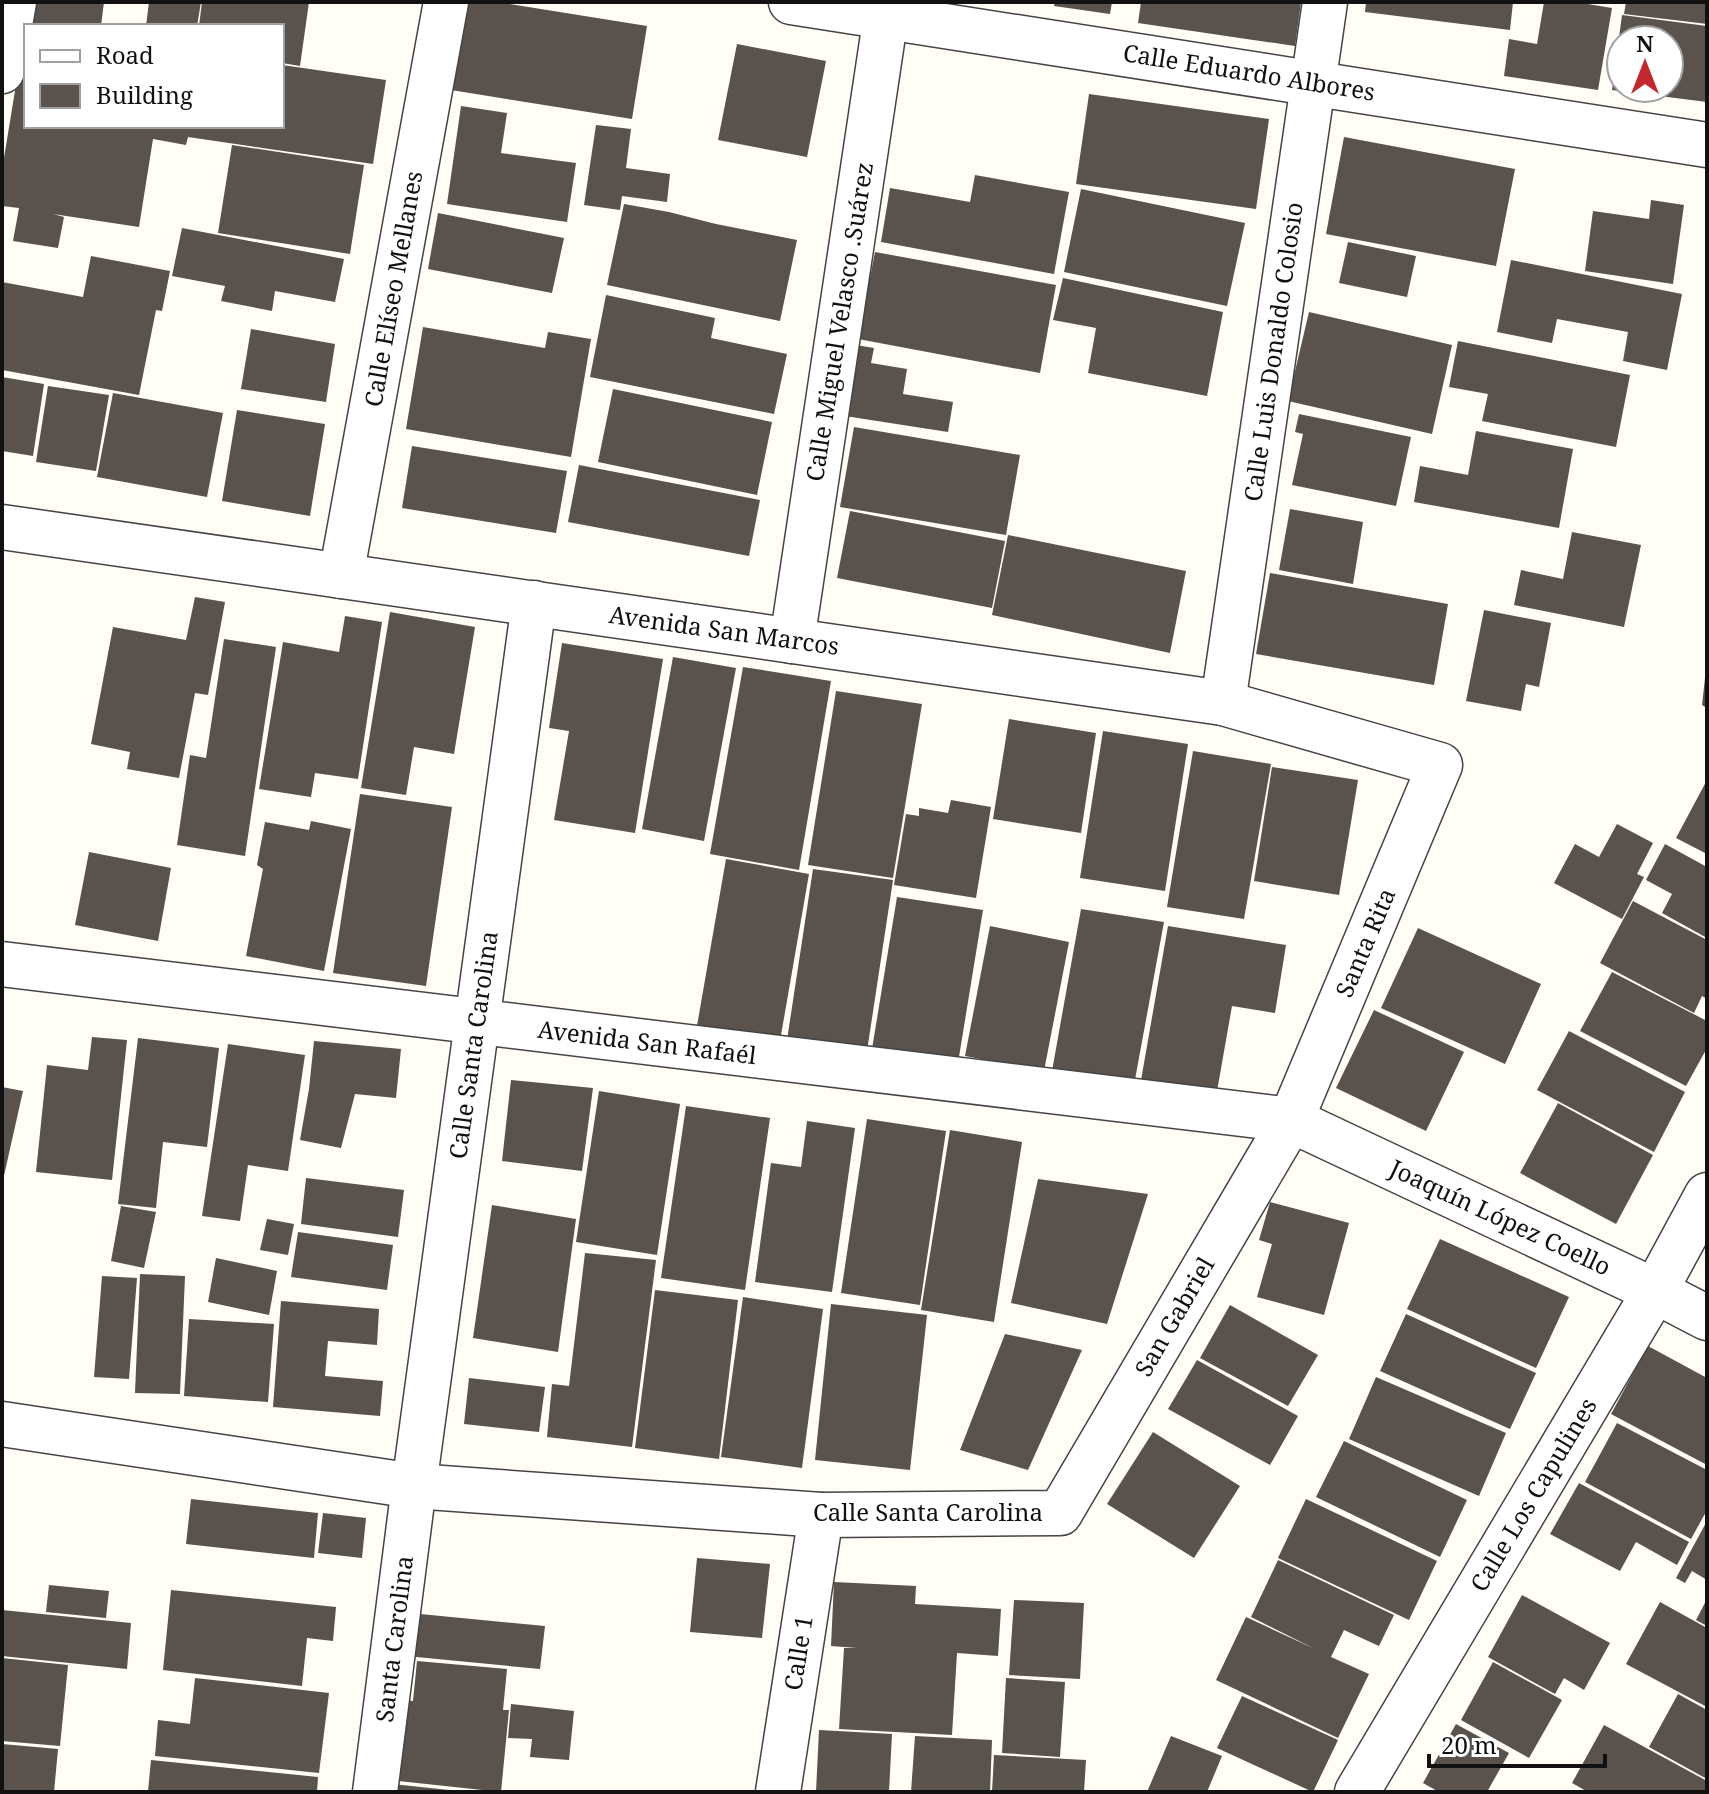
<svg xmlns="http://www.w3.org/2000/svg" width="1709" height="1794" viewBox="0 0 1709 1794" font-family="'Noto Serif',serif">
	<rect width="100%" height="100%" fill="#fffdf5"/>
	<g fill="#5a524d" fill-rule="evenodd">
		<polygon points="22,2 104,2 101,26 26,26"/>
		<polygon points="149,2 201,2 197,26 146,26"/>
		<polygon points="202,2 309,2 300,66 282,63 282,26 199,26"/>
		<polygon points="466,2 497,2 647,26 632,119 451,90"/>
		<polygon points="1055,2 1112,2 1110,14 1054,6"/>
		<polygon points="1141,2 1301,2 1295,46 1138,23"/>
		<polygon points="1366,2 1513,2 1510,30 1365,12"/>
		<polygon points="1544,2 1576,2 1612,8 1598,90 1504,76 1509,39 1537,44"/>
		<polygon points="1626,2 1707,2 1707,24 1624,14"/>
		<path d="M1622,15L1707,26V102L1612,90ZM1621,40H1669V88H1621Z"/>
		<polygon points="24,36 26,36 26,126 282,126 282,65 386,80 373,164 188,137 186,145 153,139 139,227 53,214 64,217 58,248 13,241 19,208 2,206 2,170"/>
		<polygon points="737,44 826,61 807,157 718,140"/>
		<polygon points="1089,94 1269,119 1256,209 1076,184"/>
		<polygon points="461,106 507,113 501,153 576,163 567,222 447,204"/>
		<polygon points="596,125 631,129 626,168 670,174 667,202 622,196 620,210 584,205"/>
		<polygon points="1344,137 1515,169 1496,266 1326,234"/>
		<polygon points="232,145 364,165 350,254 218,233"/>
		<polygon points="975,175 1069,192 1054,274 881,242 890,188 970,202"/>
		<polygon points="1081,189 1245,223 1227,306 1064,272"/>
		<polygon points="1651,200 1684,205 1673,284 1585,271 1593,211 1649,219"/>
		<polygon points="624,204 669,212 716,224 797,240 780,321 607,285"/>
		<polygon points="438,213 564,238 552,293 428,269"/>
		<polygon points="182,228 344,259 335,302 275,291 272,311 221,301 225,286 172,276"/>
		<polygon points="1348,242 1416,256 1407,297 1339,283"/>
		<polygon points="875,252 1056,285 1040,373 858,339"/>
		<polygon points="91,256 170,271 162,311 156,310 139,395 2,370 2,282 83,297"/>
		<polygon points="1511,260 1682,294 1667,370 1623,361 1628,332 1557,319 1552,343 1497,332"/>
		<polygon points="1063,278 1223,312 1207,396 1088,373 1096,328 1053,320"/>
		<polygon points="606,295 715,318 711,338 787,354 774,414 590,377"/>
		<polygon points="1309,312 1452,345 1432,434 1288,401"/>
		<polygon points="423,327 545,348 548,332 591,339 571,457 406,429"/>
		<polygon points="251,329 335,344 326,402 241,389"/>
		<polygon points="1458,341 1630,375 1616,447 1482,421 1488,394 1449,387"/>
		<polygon points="856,345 874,348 871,363 907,369 903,394 953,402 948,432 845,416"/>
		<polygon points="2,377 44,384 33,456 2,451"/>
		<polygon points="48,386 109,395 96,471 36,462"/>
		<polygon points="613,389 772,422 757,495 598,462"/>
		<polygon points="113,393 223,413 207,497 97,477"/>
		<polygon points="237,410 325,424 310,516 222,501"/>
		<polygon points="1299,414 1411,437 1396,506 1292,485 1303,434 1295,432"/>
		<polygon points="854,427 1020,455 1006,535 840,507"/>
		<polygon points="1476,431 1573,449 1559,528 1414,502 1420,466 1468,475"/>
		<polygon points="412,446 567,471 556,533 402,508"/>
		<polygon points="579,465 760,500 749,556 568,522"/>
		<polygon points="1290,509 1363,522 1353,584 1279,570"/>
		<polygon points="850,511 1005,541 992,608 837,578"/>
		<polygon points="1572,532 1641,545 1624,627 1514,605 1521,570 1563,579"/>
		<polygon points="1008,535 1186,571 1170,653 992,615"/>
		<polygon points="1270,573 1448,604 1434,685 1256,654"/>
		<polygon points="195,597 225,602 208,695 195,693 179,778 127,769 130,752 91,744 113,627 186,640"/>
		<polygon points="1484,610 1551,623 1539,687 1526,684 1521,711 1466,701"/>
		<polygon points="390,612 475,627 454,754 414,747 406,795 361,788"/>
		<polygon points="345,616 382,622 358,779 315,773 311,797 259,789 283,642 339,652"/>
		<polygon points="224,639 276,647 245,856 177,845 190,755 206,758"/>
		<polygon points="562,643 663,659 635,833 554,820 569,731 549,728"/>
		<polygon points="673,657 736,668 704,841 642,829"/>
		<polygon points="743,667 831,681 799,870 710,854"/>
		<polygon points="1705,678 1707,678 1707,708 1702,705"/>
		<polygon points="836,691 922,704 893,878 808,865"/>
		<polygon points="1009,719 1096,733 1081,833 993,819"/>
		<polygon points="1103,731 1188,744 1165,891 1080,878"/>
		<polygon points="1193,751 1271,764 1244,919 1167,907"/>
		<polygon points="1272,767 1358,780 1339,895 1254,881"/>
		<polygon points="1707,780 1707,854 1676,838"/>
		<polygon points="360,794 452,807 426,986 333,973"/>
		<polygon points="951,800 991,807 976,898 894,885 906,814 919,816 919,808 948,813"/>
		<polygon points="311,821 351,829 324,971 246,956 263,869 257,865 265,822 309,830"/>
		<polygon points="1617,824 1653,843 1637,874 1644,877 1622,919 1554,883 1575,844 1599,857"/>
		<polygon points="1665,844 1707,867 1707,938 1662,913 1672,894 1646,880"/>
		<polygon points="89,852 171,868 158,941 75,925"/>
		<polygon points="726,859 809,874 780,1041 697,1026"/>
		<polygon points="813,869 893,880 867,1051 787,1040"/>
		<polygon points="897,897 983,910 958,1063 872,1049"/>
		<polygon points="1633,901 1707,940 1707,999 1702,996 1694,1013 1600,963"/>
		<polygon points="1081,909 1164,922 1134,1085 1052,1071"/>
		<polygon points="990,926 1069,942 1044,1071 965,1056"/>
		<polygon points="1168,926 1286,945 1275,1013 1232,1006 1216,1097 1140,1086"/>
		<polygon points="1418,928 1541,984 1505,1064 1381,1008"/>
		<polygon points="1612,972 1707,1021 1707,1048 1686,1086 1580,1031"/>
		<polygon points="1374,1010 1464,1052 1426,1131 1336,1088"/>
		<polygon points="1569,1031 1685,1092 1654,1152 1537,1090"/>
		<polygon points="92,1037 127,1040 112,1180 36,1172 47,1065 88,1070"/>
		<polygon points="138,1038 219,1048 207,1147 163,1142 156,1208 118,1204"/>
		<polygon points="314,1041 401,1049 396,1098 355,1094 341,1148 300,1140 309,1089"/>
		<polygon points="228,1044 305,1055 288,1171 248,1165 240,1221 202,1216"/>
		<polygon points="511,1080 593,1088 582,1171 502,1161"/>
		<polygon points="2,1087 23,1091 3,1180 2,1180"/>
		<polygon points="599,1091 680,1104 657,1255 576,1242"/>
		<polygon points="1558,1103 1653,1155 1616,1224 1520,1173"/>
		<polygon points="686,1106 770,1118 745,1290 661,1278"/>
		<polygon points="867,1119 946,1131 920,1305 841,1293"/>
		<polygon points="807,1121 855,1128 832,1292 755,1282 771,1163 801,1167"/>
		<polygon points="950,1130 1022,1142 994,1322 921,1310"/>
		<polygon points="306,1178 404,1190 398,1237 301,1224"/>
		<polygon points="1038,1179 1148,1194 1107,1324 1011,1303"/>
		<polygon points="1270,1202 1349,1223 1324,1315 1257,1297 1272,1244 1259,1240"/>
		<polygon points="492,1205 576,1219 558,1352 473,1338"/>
		<polygon points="121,1206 156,1212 144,1268 111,1261"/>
		<polygon points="267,1219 294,1224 288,1255 260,1250"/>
		<polygon points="298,1232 393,1245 387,1290 291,1277"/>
		<polygon points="1440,1239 1569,1297 1536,1368 1407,1309"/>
		<polygon points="585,1253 656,1260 632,1447 547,1437 552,1384 569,1386"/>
		<polygon points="216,1258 277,1271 269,1315 208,1302"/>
		<polygon points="140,1274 185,1276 180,1394 135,1393"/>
		<polygon points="102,1276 137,1278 129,1379 94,1377"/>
		<polygon points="655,1290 738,1300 719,1459 635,1448"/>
		<polygon points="743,1297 823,1309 802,1468 721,1457"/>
		<polygon points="281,1301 379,1309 377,1345 328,1341 325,1376 383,1381 380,1416 273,1407"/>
		<polygon points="831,1304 927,1315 910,1470 815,1460"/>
		<polygon points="1230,1305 1318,1355 1288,1406 1200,1358"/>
		<polygon points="1406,1314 1536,1373 1510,1429 1380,1371"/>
		<polygon points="189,1319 274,1324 268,1402 184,1396"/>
		<polygon points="1005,1334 1082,1350 1028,1470 960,1450"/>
		<polygon points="1648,1346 1707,1378 1707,1465 1611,1414"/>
		<polygon points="1197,1360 1298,1416 1270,1465 1168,1409"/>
		<polygon points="1376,1377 1506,1433 1479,1496 1349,1439"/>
		<polygon points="469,1378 545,1387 539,1432 464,1424"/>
		<polygon points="1617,1423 1707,1470 1707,1510 1691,1539 1585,1482"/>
		<polygon points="1153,1432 1240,1486 1194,1558 1107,1504"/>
		<polygon points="1344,1441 1467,1500 1440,1557 1316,1497"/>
		<polygon points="1579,1483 1689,1542 1677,1565 1636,1542 1620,1571 1550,1534"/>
		<polygon points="191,1499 318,1513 314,1558 186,1544"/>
		<polygon points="1306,1499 1437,1561 1409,1620 1278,1558"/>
		<polygon points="323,1513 366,1518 362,1558 318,1553"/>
		<polygon points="1707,1521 1707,1580 1692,1571 1685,1583 1676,1578"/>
		<polygon points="697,1558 770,1564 762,1638 690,1632"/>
		<polygon points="1278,1560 1394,1615 1379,1646 1344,1630 1331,1657 1369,1674 1338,1738 1216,1680 1246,1617 1315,1649 1251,1617"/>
		<polygon points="834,1582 916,1586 915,1604 1001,1609 998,1656 957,1653 952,1735 839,1729 844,1648 857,1648 831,1646"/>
		<polygon points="49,1585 109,1591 106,1618 46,1612"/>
		<polygon points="171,1590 336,1607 333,1641 307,1638 302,1686 163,1670"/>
		<polygon points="1522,1595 1610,1643 1584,1690 1564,1678 1555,1694 1488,1657"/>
		<polygon points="1707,1599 1707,1626 1696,1620"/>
		<polygon points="1014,1600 1084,1603 1080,1679 1009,1675"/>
		<polygon points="1660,1602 1707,1628 1707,1707 1626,1664"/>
		<polygon points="2,1610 131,1623 127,1669 2,1656"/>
		<polygon points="410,1613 545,1626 540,1669 406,1656"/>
		<polygon points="2,1658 68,1665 60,1746 2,1741"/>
		<polygon points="417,1661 507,1669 503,1710 509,1710 501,1792 389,1780 397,1700 413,1701"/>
		<polygon points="1493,1662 1562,1700 1529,1758 1461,1720"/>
		<polygon points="195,1678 329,1693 319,1773 155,1756 158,1720 190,1724"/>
		<polygon points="1006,1678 1065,1682 1060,1757 1002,1753"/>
		<polygon points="1678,1694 1707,1710 1707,1779 1649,1747"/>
		<polygon points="1242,1696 1338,1740 1313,1792 1217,1748"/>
		<polygon points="511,1704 574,1711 569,1760 530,1757 532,1739 508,1738"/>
		<polygon points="1456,1724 1509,1753 1487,1792 1439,1792 1423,1783"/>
		<polygon points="1604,1725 1707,1781 1707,1792 1588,1792 1572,1783"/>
		<polygon points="819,1730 892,1734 889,1792 816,1792"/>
		<polygon points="915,1736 992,1740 990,1792 911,1792"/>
		<polygon points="1171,1736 1222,1756 1207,1792 1147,1792"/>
		<polygon points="2,1744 58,1749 54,1792 2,1792"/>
		<polygon points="994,1755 1086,1760 1084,1792 992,1792"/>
		<polygon points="151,1760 318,1777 317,1792 148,1791"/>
		<polygon points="383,1783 449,1790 449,1792 382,1792"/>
	</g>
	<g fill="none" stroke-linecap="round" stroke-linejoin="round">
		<defs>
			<g id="minor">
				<polyline points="791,2 1707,145"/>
				<polyline points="2,71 14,2"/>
				<polyline points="2,527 1223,703 1440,765 1291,1120 1060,1513 821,1515 414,1486 2,1424"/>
				<polyline points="341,576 446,2"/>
				<polyline points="792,641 888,2"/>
				<polyline points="1223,703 1325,2"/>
				<polyline points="2,964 1291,1120 1655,1291 1707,1318"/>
				<polyline points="375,1792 414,1486 534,603"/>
				<polyline points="778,1792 821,1515"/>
				<polyline points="1357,1792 1655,1291 1707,1195"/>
			</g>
		</defs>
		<use href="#minor" stroke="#444" stroke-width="47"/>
		<use href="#minor" stroke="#fff" stroke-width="44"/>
	</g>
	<g text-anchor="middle" stroke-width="8" stroke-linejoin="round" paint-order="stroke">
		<g font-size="24" fill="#111" stroke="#fff">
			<text transform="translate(1249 73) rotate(9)" y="8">Calle Eduardo Albores</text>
			<text transform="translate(394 289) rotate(-80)" y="8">Calle Elíseo Mellanes</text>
			<text transform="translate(840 322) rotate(-81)" y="8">Calle Miguel Velasco .Suárez</text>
			<text transform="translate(1274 352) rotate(-82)" y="8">Calle Luis Donaldo Colosio</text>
			<text transform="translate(724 631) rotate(8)" y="8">Avenida San Marcos</text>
			<text transform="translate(1366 943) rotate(-67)" y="8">Santa Rita</text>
			<text transform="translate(647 1043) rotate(7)" y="8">Avenida San Rafaél</text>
			<text transform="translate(474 1045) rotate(-82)" y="8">Calle Santa Carolina</text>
			<text transform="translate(1500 1218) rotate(25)" y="8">Joaquín López Coello</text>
			<text transform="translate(1175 1317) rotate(-60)" y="8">San Gabriel</text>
			<text transform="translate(1534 1495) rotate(-59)" y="8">Calle Los Capulines</text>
			<text x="928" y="1521">Calle Santa Carolina</text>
			<text transform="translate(395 1639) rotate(-83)" y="8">Santa Carolina</text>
			<text transform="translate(799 1653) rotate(-81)" y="8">Calle 1</text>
		</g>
	</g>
	<rect width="1709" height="1794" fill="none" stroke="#111111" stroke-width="8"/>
	<rect x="24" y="24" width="260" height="104" fill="#ffffff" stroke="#a0a0a0" stroke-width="2"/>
	<rect x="40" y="50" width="40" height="12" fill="#ffffff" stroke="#a0a0a0" stroke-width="2"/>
	<text x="96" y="64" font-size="24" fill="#111111">Road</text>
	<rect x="40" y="84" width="40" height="24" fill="#5a524d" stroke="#a0a0a0" stroke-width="2"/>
	<text x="96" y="104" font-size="24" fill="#111111">Building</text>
	<g transform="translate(1645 64)"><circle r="38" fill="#ffffff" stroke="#a0a0a0" stroke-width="2"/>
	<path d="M0-6L14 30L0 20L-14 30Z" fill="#c4262e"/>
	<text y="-12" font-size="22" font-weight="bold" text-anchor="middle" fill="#111111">N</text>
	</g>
	<path d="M1429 1754v12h176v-12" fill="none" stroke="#111111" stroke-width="4"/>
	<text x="1441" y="1754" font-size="24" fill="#111111" stroke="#ffffff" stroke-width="6" paint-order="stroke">20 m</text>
</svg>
